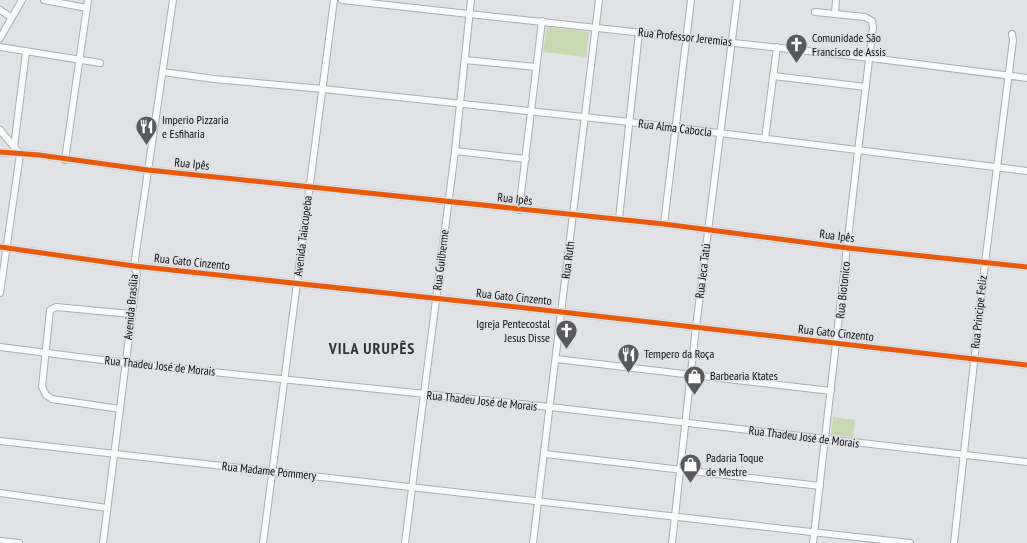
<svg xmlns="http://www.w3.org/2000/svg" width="1027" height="543" viewBox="0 0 1027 543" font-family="'PT Sans Narrow',sans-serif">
	<rect width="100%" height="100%" fill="#e0e2e5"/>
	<g fill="#c7d9b2">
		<polygon points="547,27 589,32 586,57 543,52"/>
		<polygon points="833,417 855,420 853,437 831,435"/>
	</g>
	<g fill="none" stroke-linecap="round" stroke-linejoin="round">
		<defs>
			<g id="minor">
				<polyline points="44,0 87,8"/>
				<polyline points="342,0 871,58 1027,78"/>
				<polyline points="0,10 11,17"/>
				<polyline points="835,14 836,0"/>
				<polyline points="0,38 22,0"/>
				<polyline points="0,47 100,63"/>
				<polyline points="465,60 536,67"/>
				<polyline points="163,72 214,79 323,89 630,122 1027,171"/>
				<polyline points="773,76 866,87"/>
				<polyline points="0,130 20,154 0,293"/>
				<polyline points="765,139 777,47"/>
				<polyline points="14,147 26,52"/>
				<polyline points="455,151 526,159"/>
				<polyline points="0,152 39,155 148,170 664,224 848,248 1027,267"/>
				<polyline points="65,160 88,0"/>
				<polyline points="519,210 542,21"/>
				<polyline points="619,219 639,32"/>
				<polyline points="664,224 691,0"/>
				<polyline points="0,247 134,266 535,309 1027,365"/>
				<polyline points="0,347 126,363 550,407 1027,462"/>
				<polyline points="556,359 831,391"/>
				<polyline points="120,409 52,399 46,395 42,387 50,310 56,307 131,314"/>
				<polyline points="0,441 910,543"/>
				<polyline points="545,454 820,486"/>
				<polyline points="0,493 107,508"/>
				<polyline points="0,541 19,543"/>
				<polyline points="103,543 137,274 134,266 173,0"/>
				<polyline points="263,543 334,0"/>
				<polyline points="405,543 455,151 471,0"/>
				<polyline points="533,543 599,0"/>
				<polyline points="672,543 696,327 737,0"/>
				<polyline points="813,543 858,151 873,27 872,21 865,17 815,12"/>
				<polyline points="954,543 985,263 1013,40 1012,34"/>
			</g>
		</defs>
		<use href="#minor" stroke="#abadaf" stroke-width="8"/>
		<use href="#minor" stroke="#fafbfb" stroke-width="6"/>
		<defs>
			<g id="cycleway">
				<polyline points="0,152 39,155 148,170 664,224 848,248 1027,267"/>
				<polyline points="0,247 134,266 535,309 1027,365"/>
			</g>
		</defs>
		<use href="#cycleway" stroke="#dfe1e6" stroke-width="8"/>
		<use href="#cycleway" stroke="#e8590c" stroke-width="5"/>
	</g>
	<defs>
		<symbol id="church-pin" viewBox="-11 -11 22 30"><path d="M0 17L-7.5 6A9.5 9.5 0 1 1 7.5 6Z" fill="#58595b" stroke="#dfe1e6"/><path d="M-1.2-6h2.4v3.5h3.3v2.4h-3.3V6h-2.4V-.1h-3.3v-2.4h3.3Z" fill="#fff"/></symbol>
		<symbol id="restaurant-pin" viewBox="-11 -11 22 30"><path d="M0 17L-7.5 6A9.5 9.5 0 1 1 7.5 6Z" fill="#58595b" stroke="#dfe1e6"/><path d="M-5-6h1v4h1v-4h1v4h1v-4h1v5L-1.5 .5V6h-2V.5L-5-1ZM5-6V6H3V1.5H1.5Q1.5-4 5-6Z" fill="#fff"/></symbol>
		<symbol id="shop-pin" viewBox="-11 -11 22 30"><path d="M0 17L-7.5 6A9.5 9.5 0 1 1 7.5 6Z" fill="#58595b" stroke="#dfe1e6"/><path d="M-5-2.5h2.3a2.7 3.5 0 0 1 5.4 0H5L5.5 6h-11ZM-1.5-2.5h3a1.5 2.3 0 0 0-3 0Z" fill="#fff"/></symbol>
	</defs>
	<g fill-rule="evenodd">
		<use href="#church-pin" x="784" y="32" width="25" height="34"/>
		<use href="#restaurant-pin" x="134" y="114" width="25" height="34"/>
		<use href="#church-pin" x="554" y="318" width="25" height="34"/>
		<use href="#restaurant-pin" x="616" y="342" width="25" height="34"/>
		<use href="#shop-pin" x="682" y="364" width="25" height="34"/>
		<use href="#shop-pin" x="678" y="452" width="25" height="34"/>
	</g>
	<g text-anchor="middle" stroke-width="3" stroke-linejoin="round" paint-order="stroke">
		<g font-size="12" fill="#0f0f11" stroke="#dfe1e6">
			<text transform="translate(685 37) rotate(6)" y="4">Rua Professor Jeremias</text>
			<text transform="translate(675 128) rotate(7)" y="4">Rua Alma Cabocla</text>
			<text transform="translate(192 164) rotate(6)" y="4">Rua Ipês</text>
			<text transform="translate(515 199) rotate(6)" y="4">Rua Ipês</text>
			<text transform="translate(303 236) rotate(-83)" y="4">Avenida Taiacupeba</text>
			<text transform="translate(837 236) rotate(7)" y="4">Rua Ipês</text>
			<text transform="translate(441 260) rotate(-83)" y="4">Rua Guilherme</text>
			<text transform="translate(568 260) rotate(-83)" y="4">Rua Ruth</text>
			<text transform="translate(192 262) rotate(6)" y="4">Rua Gato Cinzento</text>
			<text transform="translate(703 271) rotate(-83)" y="4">Rua Jeca Tatú</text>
			<text transform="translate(843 290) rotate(-84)" y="4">Rua Biotonico</text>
			<text transform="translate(514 297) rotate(6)" y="4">Rua Gato Cinzento</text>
			<text transform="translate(131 307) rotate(-85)" y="4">Avenida Brasília</text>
			<text transform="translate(979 312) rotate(-84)" y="4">Rua Principe Feliz</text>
			<text transform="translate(836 333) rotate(6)" y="4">Rua Gato Cinzento</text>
			<text transform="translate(160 366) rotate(6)" y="4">Rua Thadeu José de Morais</text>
			<text transform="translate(482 401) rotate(6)" y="4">Rua Thadeu José de Morais</text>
			<text transform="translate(804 437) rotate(7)" y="4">Rua Thadeu José de Morais</text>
			<text transform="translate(269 471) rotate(6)" y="4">Rua Madame Pommery</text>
		</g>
		<g font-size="12" fill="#0f0f11" stroke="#dfe1e6" text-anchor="start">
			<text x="812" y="42">Comunidade São<tspan x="812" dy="14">Francisco de Assis</tspan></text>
			<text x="162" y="124">Imperio Pizzaria<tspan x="162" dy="14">e Esfiharia</tspan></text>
			<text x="550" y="328" text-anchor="end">Igreja Pentecostal<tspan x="550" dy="14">Jesus Disse</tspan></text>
			<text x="644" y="358">Tempero da Roça</text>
			<text x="710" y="380">Barbearia Ktates</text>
			<text x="706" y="462">Padaria Toque<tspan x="706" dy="14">de Mestre</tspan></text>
		</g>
		<g font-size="16" font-weight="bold" letter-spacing="1" fill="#323337" stroke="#dfe1e6">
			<text x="372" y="354">VILA URUPÊS</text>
		</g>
	</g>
</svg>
